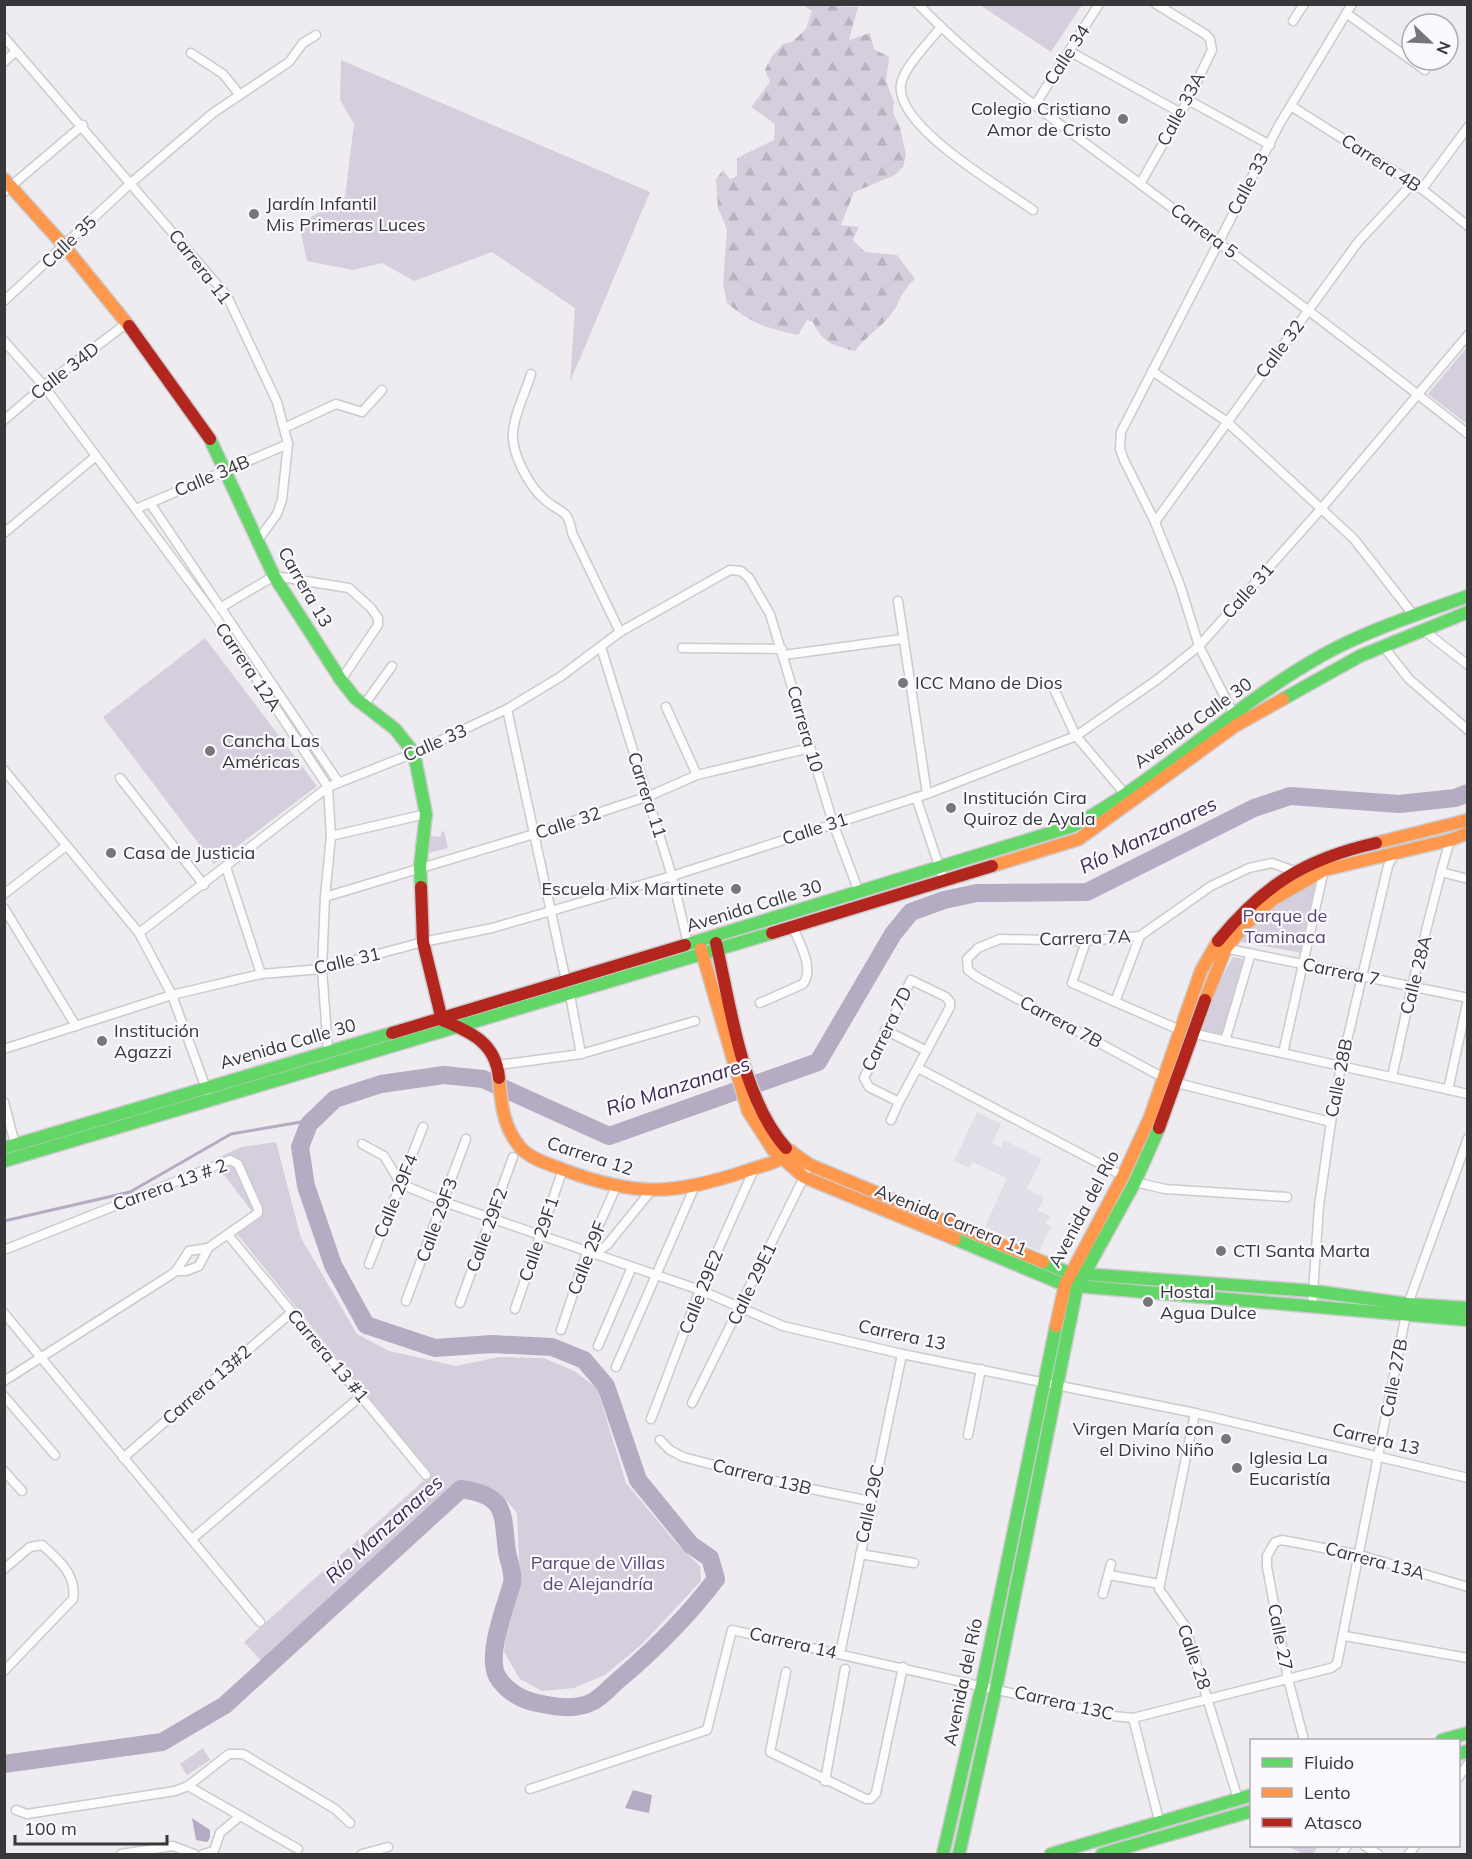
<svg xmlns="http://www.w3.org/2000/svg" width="1472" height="1859" viewBox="0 0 1472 1859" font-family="Mulish,sans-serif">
	<defs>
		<pattern id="forest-firs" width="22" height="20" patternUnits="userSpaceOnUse" patternTransform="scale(1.5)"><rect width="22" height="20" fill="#d5cfdd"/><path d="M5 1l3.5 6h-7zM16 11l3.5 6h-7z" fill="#b8b2be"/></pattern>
	</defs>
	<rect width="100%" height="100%" fill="#eeecf0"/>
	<polygon fill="#e2dee7" points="977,1112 1001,1124 992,1143 1001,1147 1004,1140 1042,1159 1027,1189 1044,1198 1038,1210 1050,1216 1046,1224 1051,1226 1039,1251 985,1227 1007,1178 972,1162 969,1168 954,1161"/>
	<g fill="#d5cfdd">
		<polygon points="980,5 1082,5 1051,52"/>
		<polygon points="341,60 650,192 570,382 575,308 492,252 414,281 382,263 353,270 307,261 299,224 345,197 354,124 340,100"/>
		<polygon points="1467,347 1467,424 1428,394"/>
		<polygon points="205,638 317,786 214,864 103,717"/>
		<polygon points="444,831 448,848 429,853 430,836 441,837 441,832"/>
		<path d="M1319,876L1302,953L1241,942C1260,911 1289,894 1319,876Z"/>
		<polygon points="1233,957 1246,960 1223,1037 1202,1031 1215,991"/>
		<polygon points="276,1142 301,1238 357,1334 389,1351 456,1366 499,1357 544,1358 574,1371 597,1388 626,1483 678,1545 700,1566 701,1581 642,1644 605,1675 574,1688 542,1691 520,1679 504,1652 506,1625 520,1580 517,1513 507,1501 461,1482 264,1664 244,1642 431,1474 237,1234 256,1217 213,1160 241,1147"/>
		<polygon points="203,1748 210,1760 187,1775 180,1764"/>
		<polygon points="1287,1846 1318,1846 1313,1854 1303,1854"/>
	</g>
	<path fill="url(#forest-firs)" d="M803,5L858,7L849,40L870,33L874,49L889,57L886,81L894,102L893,113L900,128L906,155L903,167L895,175L854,192L841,225L859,227L853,240L865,252L897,255L915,279C902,289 899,305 889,317C878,330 865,337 855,351C835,346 822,343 813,322L807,320L798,335C767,328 752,324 727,303L723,284L727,229L718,208L716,179L723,170L730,179L737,176V158L774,140L775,124L751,107L770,82L765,70L772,56L783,44L792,42L806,29L812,11Z"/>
	<g fill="#b5abc2">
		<polygon points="633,1790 652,1795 649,1813 625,1808"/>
		<polygon points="192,1818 210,1830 210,1838 207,1842 196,1840"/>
	</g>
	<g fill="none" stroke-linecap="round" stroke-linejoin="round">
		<polyline stroke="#b5abc2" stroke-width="3" points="4,1221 130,1192 231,1134 301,1122 309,1124"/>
		<path stroke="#b5abc2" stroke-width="18" d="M4,1764L162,1742L225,1705L461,1489C508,1496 502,1513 507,1552C509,1562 514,1574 512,1583C506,1606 486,1653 497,1676C505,1690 521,1700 537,1703C556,1707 576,1711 594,1701C604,1695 613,1684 622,1677C657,1647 688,1616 716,1579L710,1558L691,1545L638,1480L606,1386L584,1360L552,1347L492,1344L435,1348L366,1325L333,1265L306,1186L300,1147L309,1124L335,1099L381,1084L444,1075L483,1079L609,1136L818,1062L893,934L911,912L944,900L977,893L1087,892L1254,808L1290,796L1399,804L1455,798L1468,793"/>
		<defs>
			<g id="street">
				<path d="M918,4C985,73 1067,129 1143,186C1252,268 1361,349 1468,434"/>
				<polyline points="1346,13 1425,70"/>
				<polyline points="1293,21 1304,4"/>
				<path d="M941,27C930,41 904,67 901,84C894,126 1001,187 1033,210"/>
				<polyline points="4,37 227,296 277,402 288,444 282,500 277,514 258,540"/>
				<polyline points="1069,51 1181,113"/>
				<polyline points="191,53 223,74 240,95"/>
				<polyline points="4,62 15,52"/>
				<polyline points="1188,100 1270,145"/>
				<polyline points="1035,105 1099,4"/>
				<polyline points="1291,106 1422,189 1468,226"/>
				<polyline points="1140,184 1188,100 1212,50 1210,39 1205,34 1156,4"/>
				<polyline points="1422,189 1468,127"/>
				<polyline points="4,192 83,125"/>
				<polyline points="4,301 132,182 213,113 289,62 303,43 316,35"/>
				<polyline points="4,341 44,386 213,613 328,787 331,836 325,897 322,969 328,1050"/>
				<polyline points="1152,371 1226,421 1354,539 1415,617"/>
				<path d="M531,374C526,392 514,414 513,432C511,453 529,486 544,499C560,514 568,507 572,533L620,632"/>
				<polyline points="4,420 44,386 127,323"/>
				<polyline points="284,428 336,404 362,412 382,390"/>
				<polyline points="150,503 339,783"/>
				<polyline points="136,509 288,444"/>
				<polyline points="1155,522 1358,242 1413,183"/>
				<polyline points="4,533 96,456"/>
				<polyline points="898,601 927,794"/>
				<polyline points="220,608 274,576 349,588 371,608 378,618 378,625 341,680"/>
				<polyline points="1422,629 1468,665"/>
				<polyline points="1383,646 1409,679 1468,730"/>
				<polyline points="601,647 672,876 688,944"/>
				<polyline points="682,648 782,649"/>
				<polyline points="784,655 902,639"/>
				<polyline points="1054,689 1076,736 1125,794"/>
				<polyline points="364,705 392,666"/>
				<polyline points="666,707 697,775"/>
				<polyline points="507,709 566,981"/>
				<polyline points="1233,713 1199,646 1180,585 1155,522 1124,460 1120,449 1121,432 1279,125 1352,4"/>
				<polyline points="4,770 139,933 172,995 207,1091"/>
				<polyline points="120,778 204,885"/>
				<polyline points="916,797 944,881"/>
				<polyline points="331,836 426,814"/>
				<polyline points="1450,840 1441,872 1468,879"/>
				<polyline points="226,867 261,974"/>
				<polyline points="4,894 66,846"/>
				<polyline points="325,897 534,834 649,796 697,775 810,748"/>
				<polyline points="4,908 76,1026"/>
				<polyline points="139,933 328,787 414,753 507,709 560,677 620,632 730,570 741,571 749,578 770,614 833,823 859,892"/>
				<polyline points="1086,941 1072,983 1180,1030"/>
				<polyline points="1224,948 1468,998"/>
				<polygon points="911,980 946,997 950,1002 950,1007 899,1102 869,1087 864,1078"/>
				<polyline points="570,995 581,1054"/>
				<polyline points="1115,1002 1140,936"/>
				<path d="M760,1003L803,984C815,968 799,943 793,927"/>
				<polyline points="885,1030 927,1051"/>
				<polyline points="1191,1033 1468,1094"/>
				<polyline points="1225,1041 1251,953"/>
				<polyline points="4,1049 172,995 261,974 322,969 423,942 492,928 672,876 927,794 1076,736 1158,679 1199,646 1321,509 1468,335"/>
				<polyline points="1283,1053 1324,870"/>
				<polyline points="498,1065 581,1054 695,1021"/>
				<polyline points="918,1068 1123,1176"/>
				<polyline points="1392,1077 1412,986 1441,872"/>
				<polyline points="1164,1078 977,977 968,970 967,959 978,948 1000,939 1086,941 1140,936 1211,886 1249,868 1272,863 1294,871"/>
				<polyline points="1177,1083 1331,1122"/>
				<polyline points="1448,1090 1468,999"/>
				<polyline points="4,1102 15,1144"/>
				<polyline points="891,1120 899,1102"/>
				<polyline points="362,1144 384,1156 401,1184 444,1202 700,1290 783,1326 902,1354 1195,1413 1468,1478"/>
				<polyline points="1135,1182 1165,1189 1287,1197"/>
				<polyline points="229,1236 426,1475"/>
				<polyline points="4,1250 230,1160 238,1164 258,1209 258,1213 208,1248 189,1251 176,1271 169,1276 4,1381"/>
				<polyline points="594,1254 607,1245 650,1192"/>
				<polyline points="369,1264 423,1127"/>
				<polyline points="176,1271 186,1271 199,1266 208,1248"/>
				<polyline points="406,1301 466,1139"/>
				<polyline points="460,1303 513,1157"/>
				<polyline points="1312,1306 1319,1206 1331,1122 1341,1066 1388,866 1394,854"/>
				<polyline points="515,1309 563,1169"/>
				<polyline points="4,1313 260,1622"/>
				<polyline points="561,1330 587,1252 616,1187"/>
				<polyline points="598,1346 632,1267"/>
				<polyline points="616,1367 694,1188"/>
				<polyline points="4,1396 55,1455"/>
				<polyline points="692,1403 806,1173"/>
				<polyline points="1195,1413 1159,1589 1185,1626 1238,1799"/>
				<polyline points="651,1419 700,1290 755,1167"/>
				<polyline points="968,1435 981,1369"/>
				<polyline points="660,1440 670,1450 683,1457 787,1484 870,1501"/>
				<polyline points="123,1458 292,1312"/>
				<polyline points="4,1471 22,1491"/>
				<polyline points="192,1539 361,1396"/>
				<polyline points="860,1554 914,1563"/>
				<path d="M4,1569L30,1547L42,1545C59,1560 77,1575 73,1599L4,1671"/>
				<polyline points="1109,1575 1160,1584"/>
				<polyline points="1103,1594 1111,1564"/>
				<polyline points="1345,1636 1468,1658"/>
				<polyline points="840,1654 902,1354"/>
				<polyline points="786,1672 770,1752 866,1799 871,1799 876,1793 903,1667"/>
				<polyline points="1133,1718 1160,1824"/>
				<polyline points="1304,1740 1288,1679 1267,1567 1267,1556 1275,1542 1282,1540 1360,1555 1468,1587"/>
				<polyline points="1458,1778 1468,1764"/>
				<polyline points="825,1781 845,1669"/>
				<polyline points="188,1786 298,1849"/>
				<polyline points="530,1789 707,1730 732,1630 1113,1716 1133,1718 1331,1668 1337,1664 1408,1304 1468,1138"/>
				<polyline points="16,1810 27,1814 175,1791 188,1786 229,1754 243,1754 335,1809 350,1823"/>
				<polyline points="1365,1846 1378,1854"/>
				<polyline points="121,1854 173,1846 194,1854"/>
				<polyline points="203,1854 214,1851 220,1833 240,1816"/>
				<polyline points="362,1854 388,1847"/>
				<polyline points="1341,1854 1347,1846"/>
				<polyline points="1409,1854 1415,1846"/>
			</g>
			<g id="fast">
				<polyline points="210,439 274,576 341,680 355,698 395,729 414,753 426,814 420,867 421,887"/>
				<polyline points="1283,699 1360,656 1468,612"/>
				<path d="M685,945L1073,826C1159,780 1234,705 1321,656C1367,630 1419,614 1468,596"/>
				<polyline points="4,1148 392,1033"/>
				<path d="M4,1161C260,1084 516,1011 772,933"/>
				<polyline points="955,1239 1065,1285 1468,1320"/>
				<polyline points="1043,1262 1069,1273 1313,1291 1408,1304 1468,1308"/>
				<polyline points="1442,1740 1468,1733"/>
				<polyline points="1458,1754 1468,1751"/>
				<polyline points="943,1854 982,1685 1056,1326"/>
				<polyline points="959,1854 996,1688 1077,1287 1135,1182 1159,1128"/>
				<polyline points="1051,1854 1252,1795"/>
				<polyline points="1102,1854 1252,1811"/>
			</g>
			<g id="slow">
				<polyline points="4,179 65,247 129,326"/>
				<polyline points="1376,843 1468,820"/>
				<polyline points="992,866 1079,839 1235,726 1283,699"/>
				<polyline points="701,949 748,1111 773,1150 804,1177 955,1239"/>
				<polyline points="1205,1000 1226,948 1246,924 1272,900 1324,870 1450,840 1468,833"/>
				<path d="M499,1078C501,1103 503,1127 520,1147C530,1159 549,1164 564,1170C636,1197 674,1195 746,1171C762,1165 778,1164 791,1151"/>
				<polyline points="786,1148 810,1165 1043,1262"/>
				<polyline points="1056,1326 1065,1285 1123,1176 1150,1117 1201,971 1218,941"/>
			</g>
			<g id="jam">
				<polyline points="129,326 210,439"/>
				<path d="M421,887L423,942L442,1020C471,1032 496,1043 499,1078"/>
				<polyline points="772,933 992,866"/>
				<path d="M1218,941C1264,885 1305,859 1376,843"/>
				<path d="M716,943C731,1007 741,1097 786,1148"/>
				<polyline points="392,1033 685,945"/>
				<polyline points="1159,1128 1205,1000"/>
			</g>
		</defs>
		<use href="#street" stroke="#cbcacc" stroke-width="11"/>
		<use href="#fast" stroke="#cbcacc" stroke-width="15"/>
		<use href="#slow" stroke="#cbcacc" stroke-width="15"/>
		<use href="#jam" stroke="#cbcacc" stroke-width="15"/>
		<use href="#street" stroke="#fcfcfd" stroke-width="8"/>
		<use href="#fast" stroke="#63d668" stroke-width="12"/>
		<use href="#slow" stroke="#ff974d" stroke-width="12"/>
		<use href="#jam" stroke="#b3261e" stroke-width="12"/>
	</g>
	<g fill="#787679" stroke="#fbf8fe" stroke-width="2">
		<circle cx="1123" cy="119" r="6"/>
		<circle cx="254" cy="214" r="6"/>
		<circle cx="903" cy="683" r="6"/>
		<circle cx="210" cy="751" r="6"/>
		<circle cx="951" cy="808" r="6"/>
		<circle cx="111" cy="853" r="6"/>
		<circle cx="736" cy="889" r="6"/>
		<circle cx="102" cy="1041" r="6"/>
		<circle cx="1221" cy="1251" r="6"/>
		<circle cx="1148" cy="1302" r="6"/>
		<circle cx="1226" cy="1439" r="6"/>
		<circle cx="1237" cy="1468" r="6"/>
	</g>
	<g text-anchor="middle" stroke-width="4.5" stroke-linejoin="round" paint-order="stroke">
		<g font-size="18" fill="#383739" stroke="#fbf8fe">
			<text transform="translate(1067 55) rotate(-57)" y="6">Calle 34</text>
			<text transform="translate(1181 109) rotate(-62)" y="6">Calle 33A</text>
			<text transform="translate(1381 163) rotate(33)" y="6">Carrera 4B</text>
			<text transform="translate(1248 184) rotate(-62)" y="6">Calle 33</text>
			<text transform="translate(1204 231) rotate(37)" y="6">Carrera 5</text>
			<text transform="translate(69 242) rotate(-43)" y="6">Calle 35</text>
			<text transform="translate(200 267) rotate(52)" y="6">Carrera 11</text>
			<text transform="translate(1280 349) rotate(-53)" y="6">Calle 32</text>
			<text transform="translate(65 371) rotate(-38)" y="6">Calle 34D</text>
			<text transform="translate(212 476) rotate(-23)" y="6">Calle 34B</text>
			<text transform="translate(305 587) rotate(60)" y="6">Carrera 13</text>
			<text transform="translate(1248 591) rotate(-48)" y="6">Calle 31</text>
			<text transform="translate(248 667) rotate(56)" y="6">Carrera 12A</text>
			<text transform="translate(1193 723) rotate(-36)" y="6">Avenida Calle 30</text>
			<text transform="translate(805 729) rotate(74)" y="6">Carrera 10</text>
			<text transform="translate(435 743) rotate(-24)" y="6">Calle 33</text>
			<text transform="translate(647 795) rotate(72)" y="6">Carrera 11</text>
			<text transform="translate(568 823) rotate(-18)" y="6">Calle 32</text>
			<text transform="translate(815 829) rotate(-18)" y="6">Calle 31</text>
			<text transform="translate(754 906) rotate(-17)" y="6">Avenida Calle 30</text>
			<text transform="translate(1085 938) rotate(-2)" y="6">Carrera 7A</text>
			<text transform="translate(347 961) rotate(-13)" y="6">Calle 31</text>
			<text transform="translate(1341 972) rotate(12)" y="6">Carrera 7</text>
			<text transform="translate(1416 975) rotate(-76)" y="6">Calle 28A</text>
			<text transform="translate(1061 1022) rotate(28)" y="6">Carrera 7B</text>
			<text transform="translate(887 1029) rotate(-64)" y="6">Carrera 7D</text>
			<text transform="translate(288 1044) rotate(-16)" y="6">Avenida Calle 30</text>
			<text transform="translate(1339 1078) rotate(-79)" y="6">Calle 28B</text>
			<text transform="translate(590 1156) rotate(18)" y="6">Carrera 12</text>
			<text transform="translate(170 1185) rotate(-20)" y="6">Carrera 13 # 2</text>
			<text transform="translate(396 1196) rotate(-68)" y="6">Calle 29F4</text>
			<text transform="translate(1084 1209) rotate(-62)" y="6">Avenida del Río</text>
			<text transform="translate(437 1220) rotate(-70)" y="6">Calle 29F3</text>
			<text transform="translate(951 1220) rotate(22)" y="6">Avenida Carrera 11</text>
			<text transform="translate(487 1230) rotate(-70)" y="6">Calle 29F2</text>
			<text transform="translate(539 1239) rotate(-71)" y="6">Calle 29F1</text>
			<text transform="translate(587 1258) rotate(-69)" y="6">Calle 29F</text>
			<text transform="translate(752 1284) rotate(-64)" y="6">Calle 29E1</text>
			<text transform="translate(701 1292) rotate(-68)" y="6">Calle 29E2</text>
			<text transform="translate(902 1335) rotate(12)" y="6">Carrera 13</text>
			<text transform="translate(328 1356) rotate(50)" y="6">Carrera 13 #1</text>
			<text transform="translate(1394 1378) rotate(-79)" y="6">Calle 27B</text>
			<text transform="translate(207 1385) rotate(-41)" y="6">Carrera 13#2</text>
			<text transform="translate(1376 1439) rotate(13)" y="6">Carrera 13</text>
			<text transform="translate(762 1477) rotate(14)" y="6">Carrera 13B</text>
			<text transform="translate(870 1504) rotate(-78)" y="6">Calle 29C</text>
			<text transform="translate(1375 1561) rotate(15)" y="6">Carrera 13A</text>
			<text transform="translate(1280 1637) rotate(79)" y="6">Calle 27</text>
			<text transform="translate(793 1643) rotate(13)" y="6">Carrera 14</text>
			<text transform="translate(1194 1657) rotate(71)" y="6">Calle 28</text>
			<text transform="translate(963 1682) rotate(-78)" y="6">Avenida del Río</text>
			<text transform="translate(1064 1703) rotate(13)" y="6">Carrera 13C</text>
		</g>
		<g font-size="18" fill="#383739" stroke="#fbf8fe" text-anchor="start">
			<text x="1111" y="115" text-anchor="end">Colegio Cristiano<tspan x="1111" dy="21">Amor de Cristo</tspan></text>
			<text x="266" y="210">Jardín Infantil<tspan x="266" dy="21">Mis Primeras Luces</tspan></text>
			<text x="915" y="689">ICC Mano de Dios</text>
			<text x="222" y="747">Cancha Las<tspan x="222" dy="21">Américas</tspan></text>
			<text x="963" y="804">Institución Cira<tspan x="963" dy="21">Quiroz de Ayala</tspan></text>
			<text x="123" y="859">Casa de Justicia</text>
			<text x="724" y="895" text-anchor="end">Escuela Mix Martinete</text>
			<text x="114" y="1037">Institución<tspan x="114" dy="21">Agazzi</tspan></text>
			<text x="1233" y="1257">CTI Santa Marta</text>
			<text x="1160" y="1298">Hostal<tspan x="1160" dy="21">Agua Dulce</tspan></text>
			<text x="1214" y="1435" text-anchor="end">Virgen María con<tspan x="1214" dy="21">el Divino Niño</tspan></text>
			<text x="1249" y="1464">Iglesia La<tspan x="1249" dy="21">Eucaristía</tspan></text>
		</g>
		<g font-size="18" fill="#5c4674" stroke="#fbf8fe">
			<text x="1285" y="922">Parque de<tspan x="1285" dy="21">Taminaca</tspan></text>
			<text x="598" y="1569">Parque de Villas<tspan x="598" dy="21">de Alejandría</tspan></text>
		</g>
		<g font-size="20" font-style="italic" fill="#3f2a55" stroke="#fbf8fe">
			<text transform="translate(1148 835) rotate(-26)" y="7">Río Manzanares</text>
			<text transform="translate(678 1086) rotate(-18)" y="7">Río Manzanares</text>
			<text transform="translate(384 1529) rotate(-42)" y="7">Río Manzanares</text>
		</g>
	</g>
	<rect width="1472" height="1859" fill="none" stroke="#383739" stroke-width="12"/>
	<rect x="1250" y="1739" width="210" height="108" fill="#fbf8fe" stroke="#adabaf" stroke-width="1.5"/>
	<rect x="1262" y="1758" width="30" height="9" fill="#63d668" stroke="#adabaf" stroke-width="1.5"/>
	<text x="1304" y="1769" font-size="18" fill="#383739">Fluido</text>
	<rect x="1262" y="1788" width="30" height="9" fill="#ff974d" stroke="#adabaf" stroke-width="1.5"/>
	<text x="1304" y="1799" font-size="18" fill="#383739">Lento</text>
	<rect x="1262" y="1818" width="30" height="9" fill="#b3261e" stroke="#adabaf" stroke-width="1.5"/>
	<text x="1304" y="1829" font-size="18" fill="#383739">Atasco</text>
	<g transform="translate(1430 42) rotate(113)"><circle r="28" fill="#fbf8fe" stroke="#adabaf" stroke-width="1.5"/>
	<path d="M0-4.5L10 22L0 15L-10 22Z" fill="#787679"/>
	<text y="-9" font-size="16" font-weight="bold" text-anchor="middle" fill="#383739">N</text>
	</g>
	<path d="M15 1835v9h152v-9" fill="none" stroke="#383739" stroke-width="3"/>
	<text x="24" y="1835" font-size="18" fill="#383739" stroke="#fbf8fe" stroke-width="4.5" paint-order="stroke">100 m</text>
</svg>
